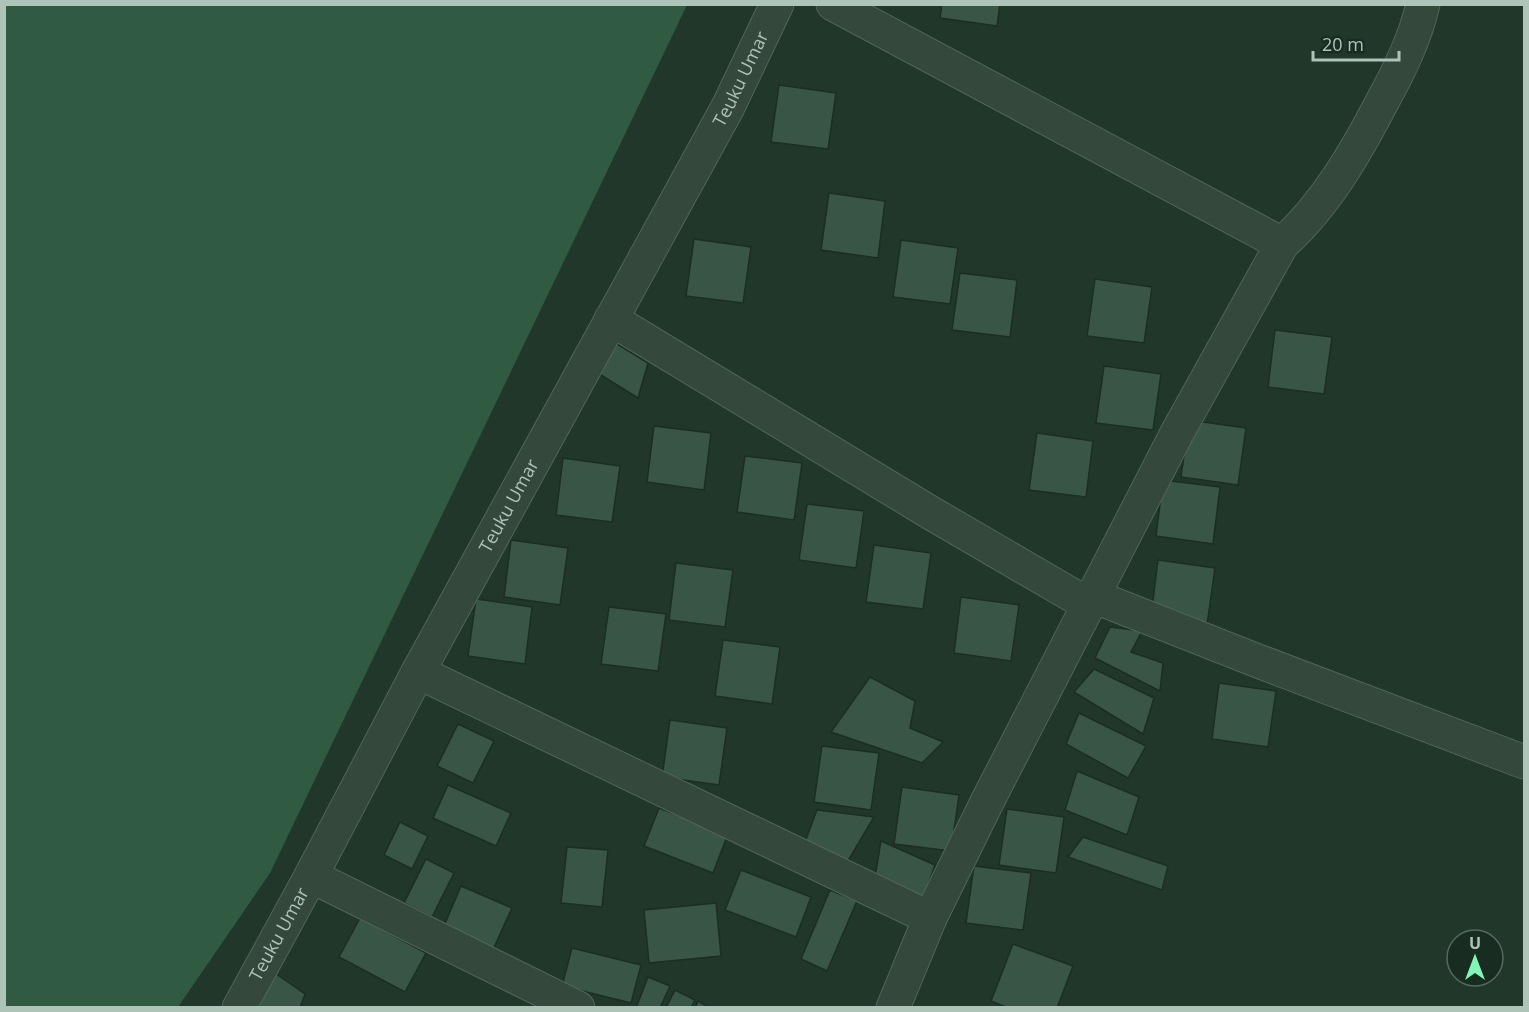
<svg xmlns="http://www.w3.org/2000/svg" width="1529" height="1012" viewBox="0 0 1529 1012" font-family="'Open Sans',sans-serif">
	<rect width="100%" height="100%" fill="#20372a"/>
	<polygon fill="#305b42" points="5,4 687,5 270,873 178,1007 5,1007"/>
	<g fill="#395545" stroke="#1b2e23" stroke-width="1.5">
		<polygon points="942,4 1000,4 997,26 940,18"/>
		<polygon points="779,85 836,93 828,149 771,142"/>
		<polygon points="829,193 885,201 878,258 821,250"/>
		<polygon points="694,239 751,247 743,303 686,296"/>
		<polygon points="901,240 958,248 950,304 893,297"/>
		<polygon points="960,273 1017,280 1010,337 952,330"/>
		<polygon points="1095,279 1152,287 1144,343 1087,336"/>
		<polygon points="1275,330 1332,337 1324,394 1268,387"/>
		<polygon points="614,342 648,363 638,398 596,372"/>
		<polygon points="1104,366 1161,374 1153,430 1096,423"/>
		<polygon points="1189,420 1246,428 1238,485 1181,477"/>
		<polygon points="654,426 711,433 704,490 647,482"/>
		<polygon points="1037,433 1093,441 1086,497 1029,490"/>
		<polygon points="745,456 802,463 794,520 737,512"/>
		<polygon points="563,458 620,466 612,522 556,515"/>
		<polygon points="1163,480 1220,487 1213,544 1156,536"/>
		<polygon points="807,504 864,511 856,568 799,560"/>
		<polygon points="511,540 568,548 560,605 504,597"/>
		<polygon points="874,545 931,553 923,609 866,602"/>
		<polygon points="1158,560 1215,568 1207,625 1151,617"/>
		<polygon points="676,563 733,570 725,627 669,620"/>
		<polygon points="961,597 1019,605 1011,661 954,653"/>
		<polygon points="476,599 532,607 525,664 468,656"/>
		<polygon points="609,607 666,614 658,671 601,664"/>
		<polygon points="1110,627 1142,631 1131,652 1163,663 1160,691 1095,658"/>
		<polygon points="723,640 780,647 772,704 715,696"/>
		<polygon points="1094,669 1154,698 1143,734 1074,692"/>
		<polygon points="870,677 915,701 910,728 943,742 922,763 831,732"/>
		<polygon points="1219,683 1276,691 1268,747 1212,739"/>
		<polygon points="1079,713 1146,746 1128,778 1066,744"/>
		<polygon points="670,720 727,728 719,785 662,777"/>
		<polygon points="458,724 494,741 473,783 437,766"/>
		<polygon points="822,746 879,753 871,810 814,802"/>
		<polygon points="1077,771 1139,797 1127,835 1065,810"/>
		<polygon points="448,785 511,813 496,846 433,818"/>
		<polygon points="902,787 959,795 951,851 894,844"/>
		<polygon points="659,808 728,834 713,873 644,846"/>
		<polygon points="1007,809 1064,817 1056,873 999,865"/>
		<polygon points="817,810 874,817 842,871 803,847"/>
		<polygon points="400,822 428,836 412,869 384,855"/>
		<polygon points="1083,837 1168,866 1162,890 1068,857"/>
		<polygon points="881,841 935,865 921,905 874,883"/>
		<polygon points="567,847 608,850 602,907 561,903"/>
		<polygon points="426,859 454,873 432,917 404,903"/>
		<polygon points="974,866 1031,873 1023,930 966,923"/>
		<polygon points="741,870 811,897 796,937 725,910"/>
		<polygon points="461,886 512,908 491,954 441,933"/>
		<polygon points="830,890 857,901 827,971 801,959"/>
		<polygon points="716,903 721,956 649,963 644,910"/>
		<polygon points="360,918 426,953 405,992 339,957"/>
		<polygon points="1013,944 1073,966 1057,1008 1008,1008 991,1001"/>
		<polygon points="572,948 641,965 631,1003 562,986"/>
		<polygon points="272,971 305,994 300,1008 255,1008"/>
		<polygon points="648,977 670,986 660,1008 636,1008"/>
		<polygon points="675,990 695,1000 691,1008 666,1008"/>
		<polygon points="698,1001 710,1008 695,1008"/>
	</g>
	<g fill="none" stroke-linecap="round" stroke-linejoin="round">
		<defs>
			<g id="minor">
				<polyline points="833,4 1282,244"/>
				<polyline points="611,319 931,513 1089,605"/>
				<polyline points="1093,596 1258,661 1524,762"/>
				<polyline points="418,672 930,918 893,1008"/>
				<polyline points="311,876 578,1008"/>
				<path d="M930,918L988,800L1177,433L1282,244C1325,206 1356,152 1382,102C1399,71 1415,39 1423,4"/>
				<path id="s1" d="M239,1008L311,876L418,672L728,107L777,4"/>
			</g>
		</defs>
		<use href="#minor" stroke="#51655a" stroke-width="35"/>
		<use href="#minor" stroke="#34483c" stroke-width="33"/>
	</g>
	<g text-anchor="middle" stroke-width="5" stroke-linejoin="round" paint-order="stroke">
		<g font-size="18" fill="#aec4b8" stroke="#192c21">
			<text dy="6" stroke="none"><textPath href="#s1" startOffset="1056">Teuku Umar</textPath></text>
			<text dy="6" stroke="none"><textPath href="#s1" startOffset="570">Teuku Umar</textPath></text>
			<text dy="6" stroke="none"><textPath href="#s1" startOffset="84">Teuku Umar</textPath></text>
		</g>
	</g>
	<rect width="1529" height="1012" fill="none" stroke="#aec4b8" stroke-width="12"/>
	<g transform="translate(1475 958)"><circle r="28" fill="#192c21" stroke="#55695d" stroke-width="1.5"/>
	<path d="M0-4.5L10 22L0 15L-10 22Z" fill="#81f6b7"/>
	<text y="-9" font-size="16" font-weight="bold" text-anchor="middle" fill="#aec4b8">U</text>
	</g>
	<path d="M1313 51v9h86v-9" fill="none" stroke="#aec4b8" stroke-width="3"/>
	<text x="1322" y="51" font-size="18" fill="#aec4b8" stroke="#192c21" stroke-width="4.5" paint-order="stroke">20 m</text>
</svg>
